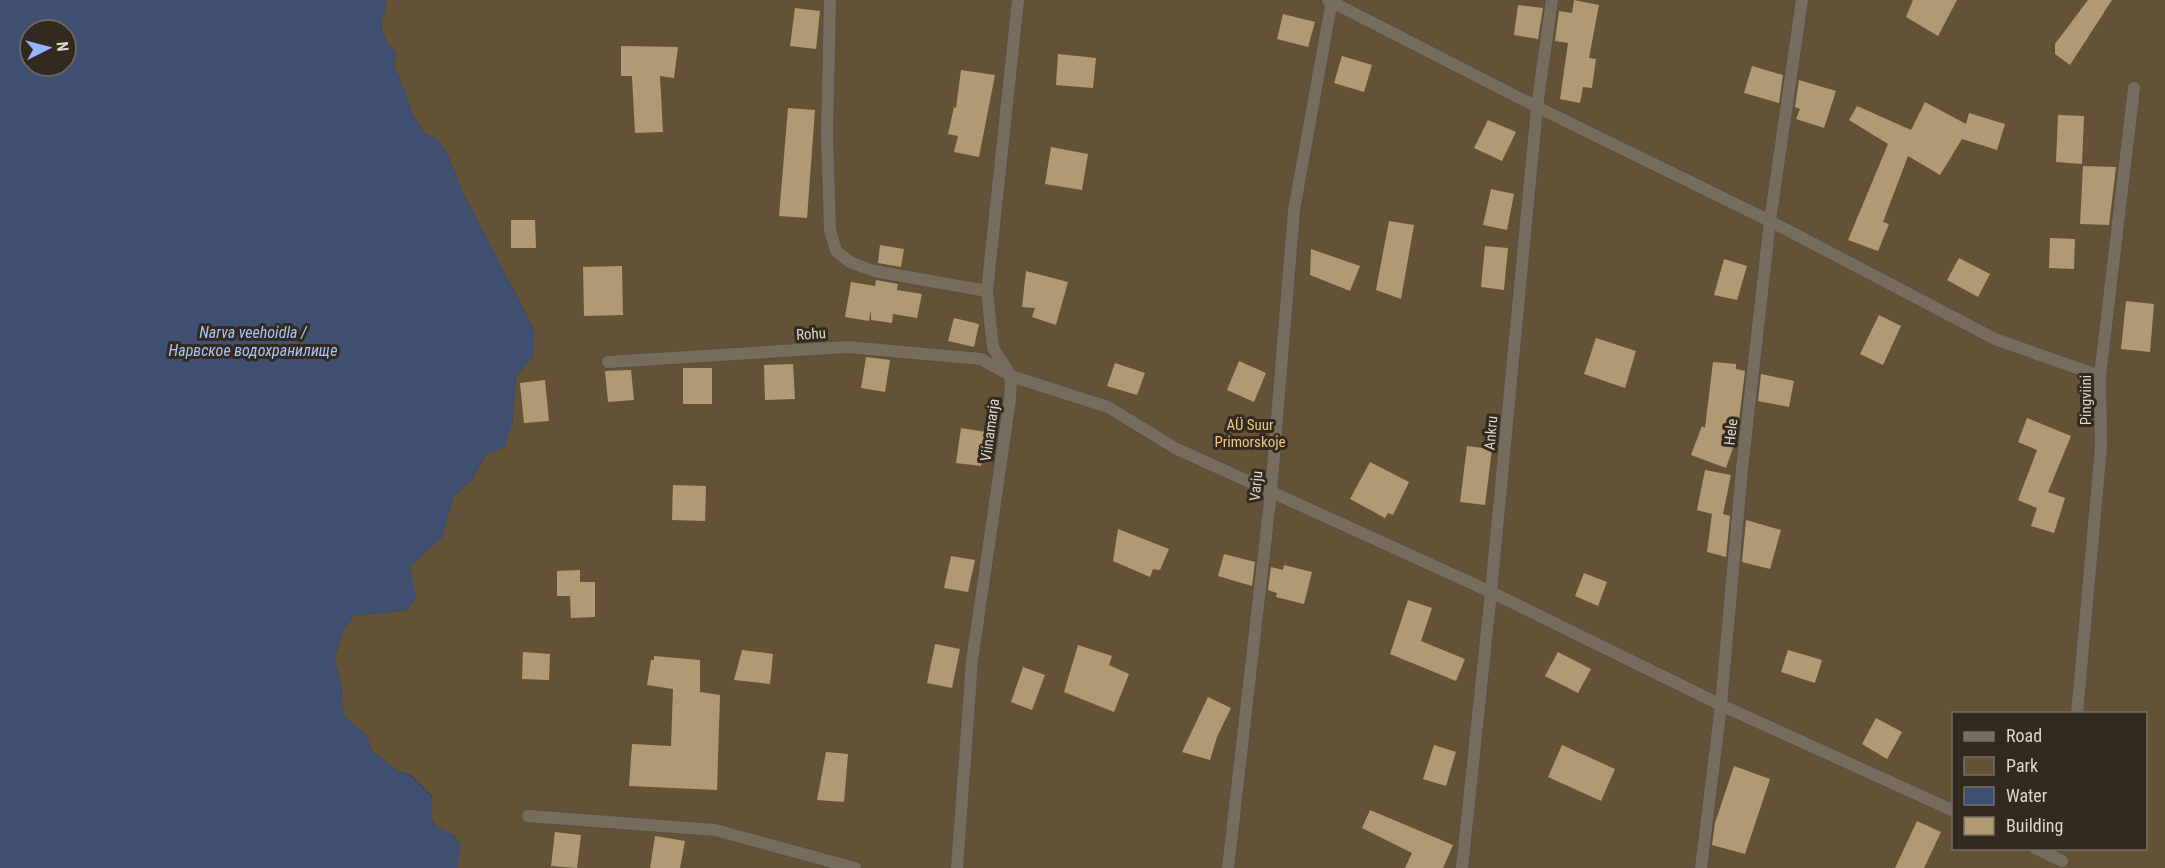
<svg xmlns="http://www.w3.org/2000/svg" width="2165" height="868" viewBox="0 0 2165 868" font-family="'Roboto Condensed',sans-serif">
	<rect width="100%" height="100%" fill="#3c3427"/>
	<path fill="#645236" fill-rule="evenodd" d="M385,0H2165V868H457L455,836C431,826 429,822 432,796L411,775L396,770L372,751L366,735L343,715L341,683L334,660L342,633L353,616L407,610L410,566L442,537L453,497L472,480L485,455L512,424L516,376L534,355V330L462,191L445,149L435,138L424,133L413,116L394,64L396,54C389,45 381,35 381,23C382,15 388,9 385,0ZM1954,714H2146V848H1954Z"/>
	<path fill="#3f4f6f" fill-rule="evenodd" d="M0,0H385C388,9 382,15 381,24C381,35 389,45 396,54L394,64L413,116L424,133L435,138L445,149L462,191L534,330V355L516,376L512,424L504,447L485,455L472,480L453,497L442,537L410,566L416,599L407,610L353,616L342,633L334,660L341,683L343,715L366,735L372,751L396,770L410,775L432,797C426,838 443,820 461,844L457,868H0ZM30,30H66V66H30Z"/>
	<g fill="#b19974">
		<polygon points="1574,0 1599,5 1589,58 1596,59 1592,88 1583,87 1580,103 1560,99 1568,43 1555,41 1559,11 1572,13"/>
		<polygon points="1913,0 1957,0 1938,36 1906,17"/>
		<polygon points="2088,0 2112,0 2070,65 2055,54 2055,44"/>
		<polygon points="1518,5 1543,8 1538,39 1514,35"/>
		<polygon points="795,8 820,11 816,49 790,46"/>
		<polygon points="1283,14 1315,22 1308,47 1277,39"/>
		<polygon points="621,46 678,47 674,78 660,76 663,132 635,133 632,76 621,76"/>
		<polygon points="1058,54 1096,58 1093,88 1056,85"/>
		<polygon points="1342,56 1372,65 1364,92 1334,83"/>
		<polygon points="1752,66 1783,75 1779,103 1744,93"/>
		<polygon points="961,70 995,75 979,157 954,152 958,136 948,134 954,107 956,108"/>
		<polygon points="1799,80 1836,91 1824,128 1796,119 1800,109 1795,107"/>
		<polygon points="1925,102 1966,124 1969,113 2005,124 1997,150 1962,139 1940,175 1908,156 1883,222 1889,224 1878,251 1848,240 1888,144 1849,120 1857,106 1911,130"/>
		<polygon points="788,108 815,110 807,218 779,216"/>
		<polygon points="2058,115 2084,116 2082,164 2056,162"/>
		<polygon points="1488,120 1516,132 1502,161 1474,148"/>
		<polygon points="1051,147 1088,154 1082,190 1045,184"/>
		<polygon points="2083,166 2116,167 2109,225 2080,224"/>
		<polygon points="1491,189 1514,194 1507,230 1483,225"/>
		<polygon points="511,220 535,220 536,248 511,248"/>
		<polygon points="1389,221 1414,225 1401,299 1376,290"/>
		<polygon points="2050,238 2075,239 2074,269 2049,268"/>
		<polygon points="880,245 904,249 901,267 878,263"/>
		<polygon points="1485,246 1508,248 1504,290 1481,287"/>
		<polygon points="1311,249 1360,266 1350,291 1310,275"/>
		<polygon points="1959,258 1990,274 1978,297 1947,280"/>
		<polygon points="1724,259 1747,266 1737,300 1714,295"/>
		<polygon points="622,266 623,315 584,316 583,267"/>
		<polygon points="1026,271 1068,282 1056,325 1032,317 1035,308 1022,307"/>
		<polygon points="876,280 898,284 897,290 922,294 917,318 893,314 892,323 871,320 871,310 869,321 845,317 851,282 875,286"/>
		<polygon points="2126,301 2154,304 2150,352 2121,349"/>
		<polygon points="1879,315 1901,326 1883,365 1860,354"/>
		<polygon points="954,318 979,324 974,347 948,341"/>
		<polygon points="1596,338 1636,351 1625,388 1584,374"/>
		<polygon points="866,357 890,360 885,392 861,388"/>
		<polygon points="1239,361 1266,373 1254,402 1227,390"/>
		<polygon points="1713,362 1736,364 1736,369 1745,371 1737,436 1726,468 1691,455 1702,426 1705,428"/>
		<polygon points="1115,363 1145,373 1137,395 1107,386"/>
		<polygon points="793,364 795,399 765,400 764,365"/>
		<rect x="683" y="368" width="29" height="36"/>
		<polygon points="631,370 634,400 608,402 605,371"/>
		<polygon points="1761,374 1794,381 1789,407 1758,401"/>
		<polygon points="545,380 549,421 524,423 520,383"/>
		<polygon points="2027,418 2071,436 2048,492 2065,498 2054,533 2031,526 2037,508 2018,500 2037,450 2018,442"/>
		<polygon points="961,428 986,432 981,466 956,463"/>
		<polygon points="1467,446 1492,449 1485,505 1460,502"/>
		<polygon points="1370,462 1409,482 1393,515 1388,513 1385,518 1350,499"/>
		<polygon points="1705,470 1731,475 1723,514 1730,516 1726,557 1707,552 1712,514 1697,510"/>
		<polygon points="673,485 706,486 705,521 672,520"/>
		<polygon points="1746,520 1781,530 1770,569 1742,562"/>
		<polygon points="1118,529 1169,549 1160,570 1153,569 1150,577 1113,561"/>
		<polygon points="1224,554 1255,562 1252,586 1218,576"/>
		<polygon points="951,556 975,560 968,592 944,588"/>
		<polygon points="1284,565 1312,572 1304,604 1276,597 1277,593 1268,590 1271,567 1283,570"/>
		<polygon points="580,570 580,582 595,582 595,617 571,618 570,596 557,596 557,571"/>
		<polygon points="1584,573 1607,582 1598,606 1575,596"/>
		<polygon points="1408,600 1432,608 1421,641 1465,659 1456,681 1390,654"/>
		<polygon points="935,644 960,649 952,688 927,683"/>
		<polygon points="1078,645 1112,656 1109,665 1129,674 1114,712 1064,692"/>
		<polygon points="742,650 773,654 770,684 734,680"/>
		<polygon points="1788,650 1822,660 1815,683 1781,672"/>
		<polygon points="523,652 550,654 549,680 522,679"/>
		<polygon points="1558,652 1591,669 1578,693 1545,676"/>
		<polygon points="654,656 700,660 700,692 720,695 717,790 629,786 632,744 671,746 673,689 647,685 651,660 654,660"/>
		<polygon points="1023,667 1045,675 1032,710 1011,702"/>
		<polygon points="1208,697 1231,708 1217,737 1210,760 1182,752"/>
		<polygon points="1876,718 1902,732 1887,759 1862,744"/>
		<polygon points="1434,745 1456,752 1446,786 1423,779"/>
		<polygon points="1562,745 1615,769 1601,801 1548,777"/>
		<polygon points="826,752 848,754 844,802 817,800"/>
		<polygon points="1734,766 1770,779 1745,854 1712,845 1715,823"/>
		<polygon points="1370,810 1453,845 1443,868 1405,868 1412,853 1362,828"/>
		<polygon points="1917,821 1941,832 1924,868 1895,868"/>
		<polygon points="555,832 581,835 577,868 551,866"/>
		<polygon points="655,836 685,841 680,868 650,868"/>
	</g>
	<g fill="none" stroke-linecap="round" stroke-linejoin="round">
		<defs>
			<polyline id="lane" points="830,0 827,135 830,230 836,251 850,262 874,271 987,291"/>
			<g id="street">
				<polyline points="1328,0 1537,107 1770,221 1995,339 2100,376"/>
				<polyline points="608,362 847,347 981,359 1011,376 1108,407 1175,448 1491,592 1721,705 1954,811"/>
				<polyline points="2077,714 2101,446 2100,376 2134,88"/>
				<polyline points="528,816 715,830 855,868"/>
				<polyline points="2035,848 2062,861"/>
				<polyline points="957,868 972,661 1010,400 1011,376 993,348 987,291 1018,0"/>
				<polyline points="1228,868 1271,492 1294,210 1332,0"/>
				<polyline points="1462,868 1491,592 1537,107 1552,0"/>
				<polyline points="1701,868 1721,705 1742,469 1770,221 1802,0"/>
			</g>
		</defs>
		<use href="#lane" stroke="#595145" stroke-width="14"/>
		<use href="#street" stroke="#595145" stroke-width="14"/>
		<use href="#lane" stroke="#776d5e" stroke-width="12"/>
		<use href="#street" stroke="#776d5e" stroke-width="12"/>
	</g>
	<g text-anchor="middle" stroke-width="6" stroke-linejoin="round" paint-order="stroke">
		<g font-size="15" fill="#dbd6ce" stroke="#322a1e">
			<text transform="translate(811 334) rotate(-4)" y="5">Rohu</text>
			<text transform="translate(2086 400) rotate(-90)" y="5">Pingviini</text>
			<text transform="translate(990 430) rotate(-82)" y="5">Viinamarja</text>
			<text transform="translate(1731 432) rotate(-84)" y="5">Hele</text>
			<text transform="translate(1491 433) rotate(-85)" y="5">Ankru</text>
			<text transform="translate(1256 486) rotate(-85)" y="5">Varju</text>
		</g>
		<g font-size="15" fill="#edc68b" stroke="#322a1e">
			<text x="1250" y="430">AÜ Suur<tspan x="1250" dy="17">Primorskoje</tspan></text>
		</g>
		<g font-size="16" font-style="italic" fill="#a8c4fe" stroke="#322a1e">
			<text x="253" y="338">Narva veehoidla /<tspan x="253" dy="18">Нарвское водохранилище</tspan></text>
		</g>
	</g>
	<rect x="1952" y="712" width="195" height="138" fill="#322a1e" stroke="#766f64" stroke-width="1.5"/>
	<rect x="1964" y="732" width="30" height="9" fill="#776d5e" stroke="#766f64" stroke-width="1.5"/>
	<text x="2006" y="742" font-size="18" fill="#dbd6ce">Road</text>
	<rect x="1964" y="757" width="30" height="18" fill="#645236" stroke="#766f64" stroke-width="1.5"/>
	<text x="2006" y="772" font-size="18" fill="#dbd6ce">Park</text>
	<rect x="1964" y="787" width="30" height="18" fill="#3f4f6f" stroke="#766f64" stroke-width="1.5"/>
	<text x="2006" y="802" font-size="18" fill="#dbd6ce">Water</text>
	<rect x="1964" y="817" width="30" height="18" fill="#b19974" stroke="#766f64" stroke-width="1.5"/>
	<text x="2006" y="832" font-size="18" fill="#dbd6ce">Building</text>
	<g transform="translate(48 48) rotate(84)"><circle r="28" fill="#322a1e" stroke="#766f64" stroke-width="1.5"/>
	<path d="M0-4.5L10 22L0 15L-10 22Z" fill="#95b6fd"/>
	<text y="-9" font-size="16" font-weight="bold" text-anchor="middle" fill="#dbd6ce">N</text>
	</g>
</svg>
